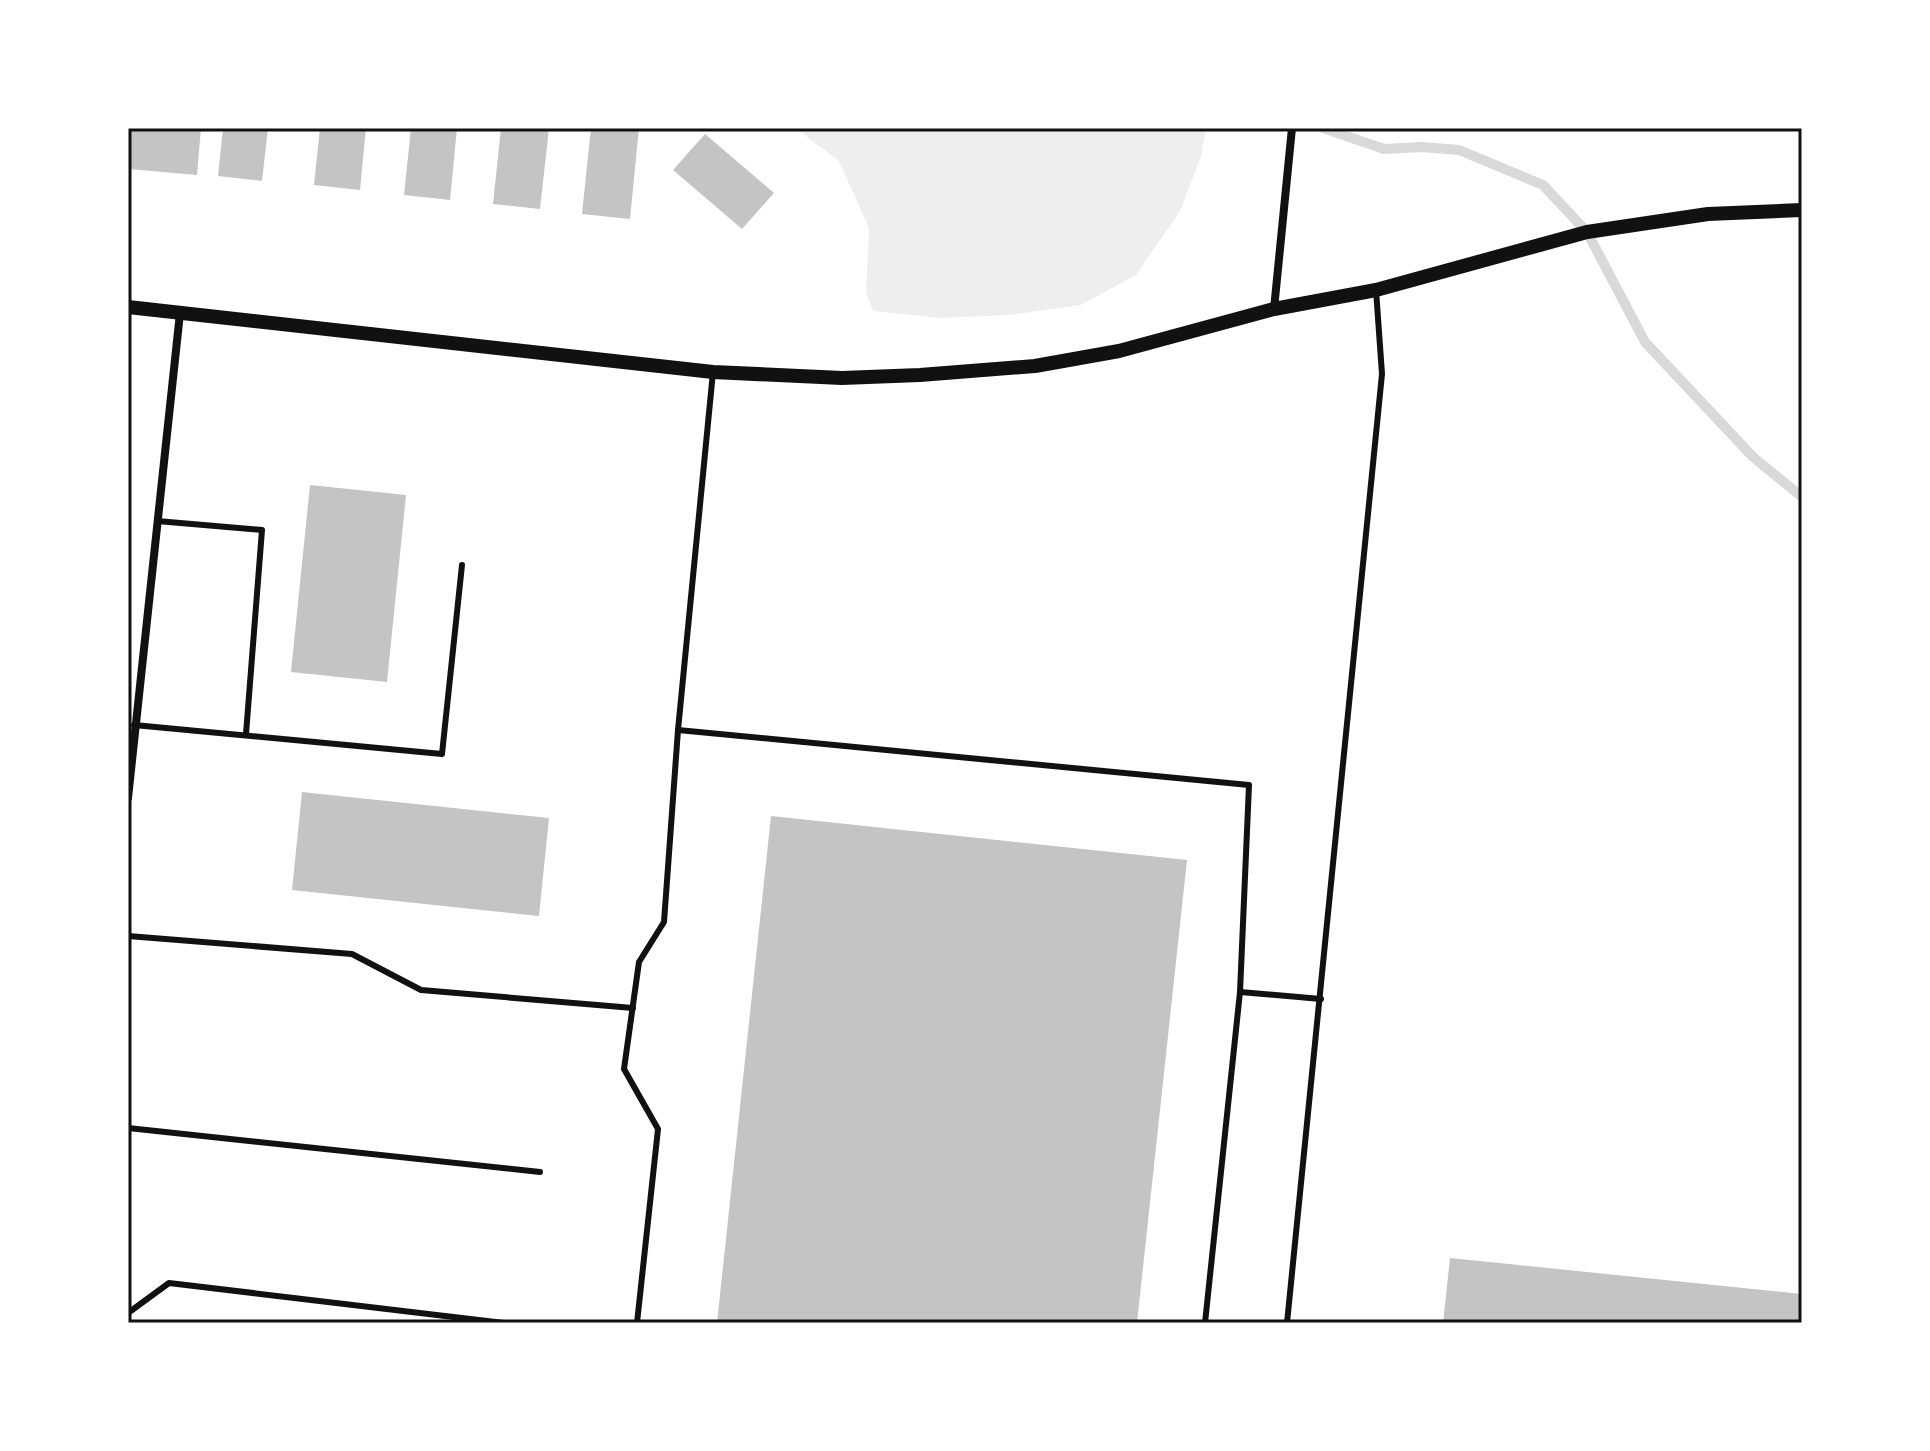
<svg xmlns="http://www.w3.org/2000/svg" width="1930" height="1451" viewBox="0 0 1930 1451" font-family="Mulish,sans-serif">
	<rect width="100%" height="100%" fill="#fff"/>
	<polygon fill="#eee" points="795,128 1206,128 1201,156 1180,211 1136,275 1081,305 1009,315 940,318 873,311 866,292 869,228 839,161"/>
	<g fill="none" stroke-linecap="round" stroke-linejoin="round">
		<polyline stroke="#d9d9d9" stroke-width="10" points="1323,128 1384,149 1421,147 1459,150 1543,185 1587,232 1645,342 1753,457 1802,497"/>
	</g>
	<g fill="#c4c4c4">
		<polygon points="128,128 201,128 197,175 128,169"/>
		<polygon points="223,128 268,128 262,181 218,176"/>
		<polygon points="320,128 366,128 360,190 314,185"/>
		<polygon points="411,128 457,128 450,200 404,195"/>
		<polygon points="501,128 549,128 540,209 493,204"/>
		<polygon points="591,128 639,128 630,219 582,214"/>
		<polygon points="705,134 774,193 742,229 673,170"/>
		<polygon points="310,485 406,495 387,682 291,672"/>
		<polygon points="302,792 549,818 539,916 292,890"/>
		<polygon points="771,816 1187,860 1137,1323 717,1323"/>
		<polygon points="1450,1258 1802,1294 1802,1323 1443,1323"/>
	</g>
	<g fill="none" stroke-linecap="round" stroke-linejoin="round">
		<g stroke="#111" stroke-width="6">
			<polyline points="157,521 262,530 246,734"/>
			<polyline points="134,725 442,754 462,565"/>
			<polyline points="678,730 1249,785 1240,992 1205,1323"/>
			<polyline points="128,936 352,954 421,990 633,1008"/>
			<polyline points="1240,992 1321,999"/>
			<polyline points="128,1128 540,1172"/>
			<polyline points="128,1313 169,1283 504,1323"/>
			<polyline points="637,1323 658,1129 624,1069 639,962 664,922 678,730 713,372"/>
			<polyline points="1287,1323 1382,374 1376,290"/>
		</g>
		<g stroke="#111" stroke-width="8">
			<polyline points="1274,309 1292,128"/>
			<polyline points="128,798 180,313"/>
		</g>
		<polyline stroke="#111" stroke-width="14" points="128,307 713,372 842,378 920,375 1035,366 1119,351 1274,309 1376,290 1587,232 1708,214 1802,210"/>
	</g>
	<rect width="1930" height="1451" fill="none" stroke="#ffffff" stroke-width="260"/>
	<rect x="130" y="130" width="1670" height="1191" fill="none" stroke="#111" stroke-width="3"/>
</svg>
